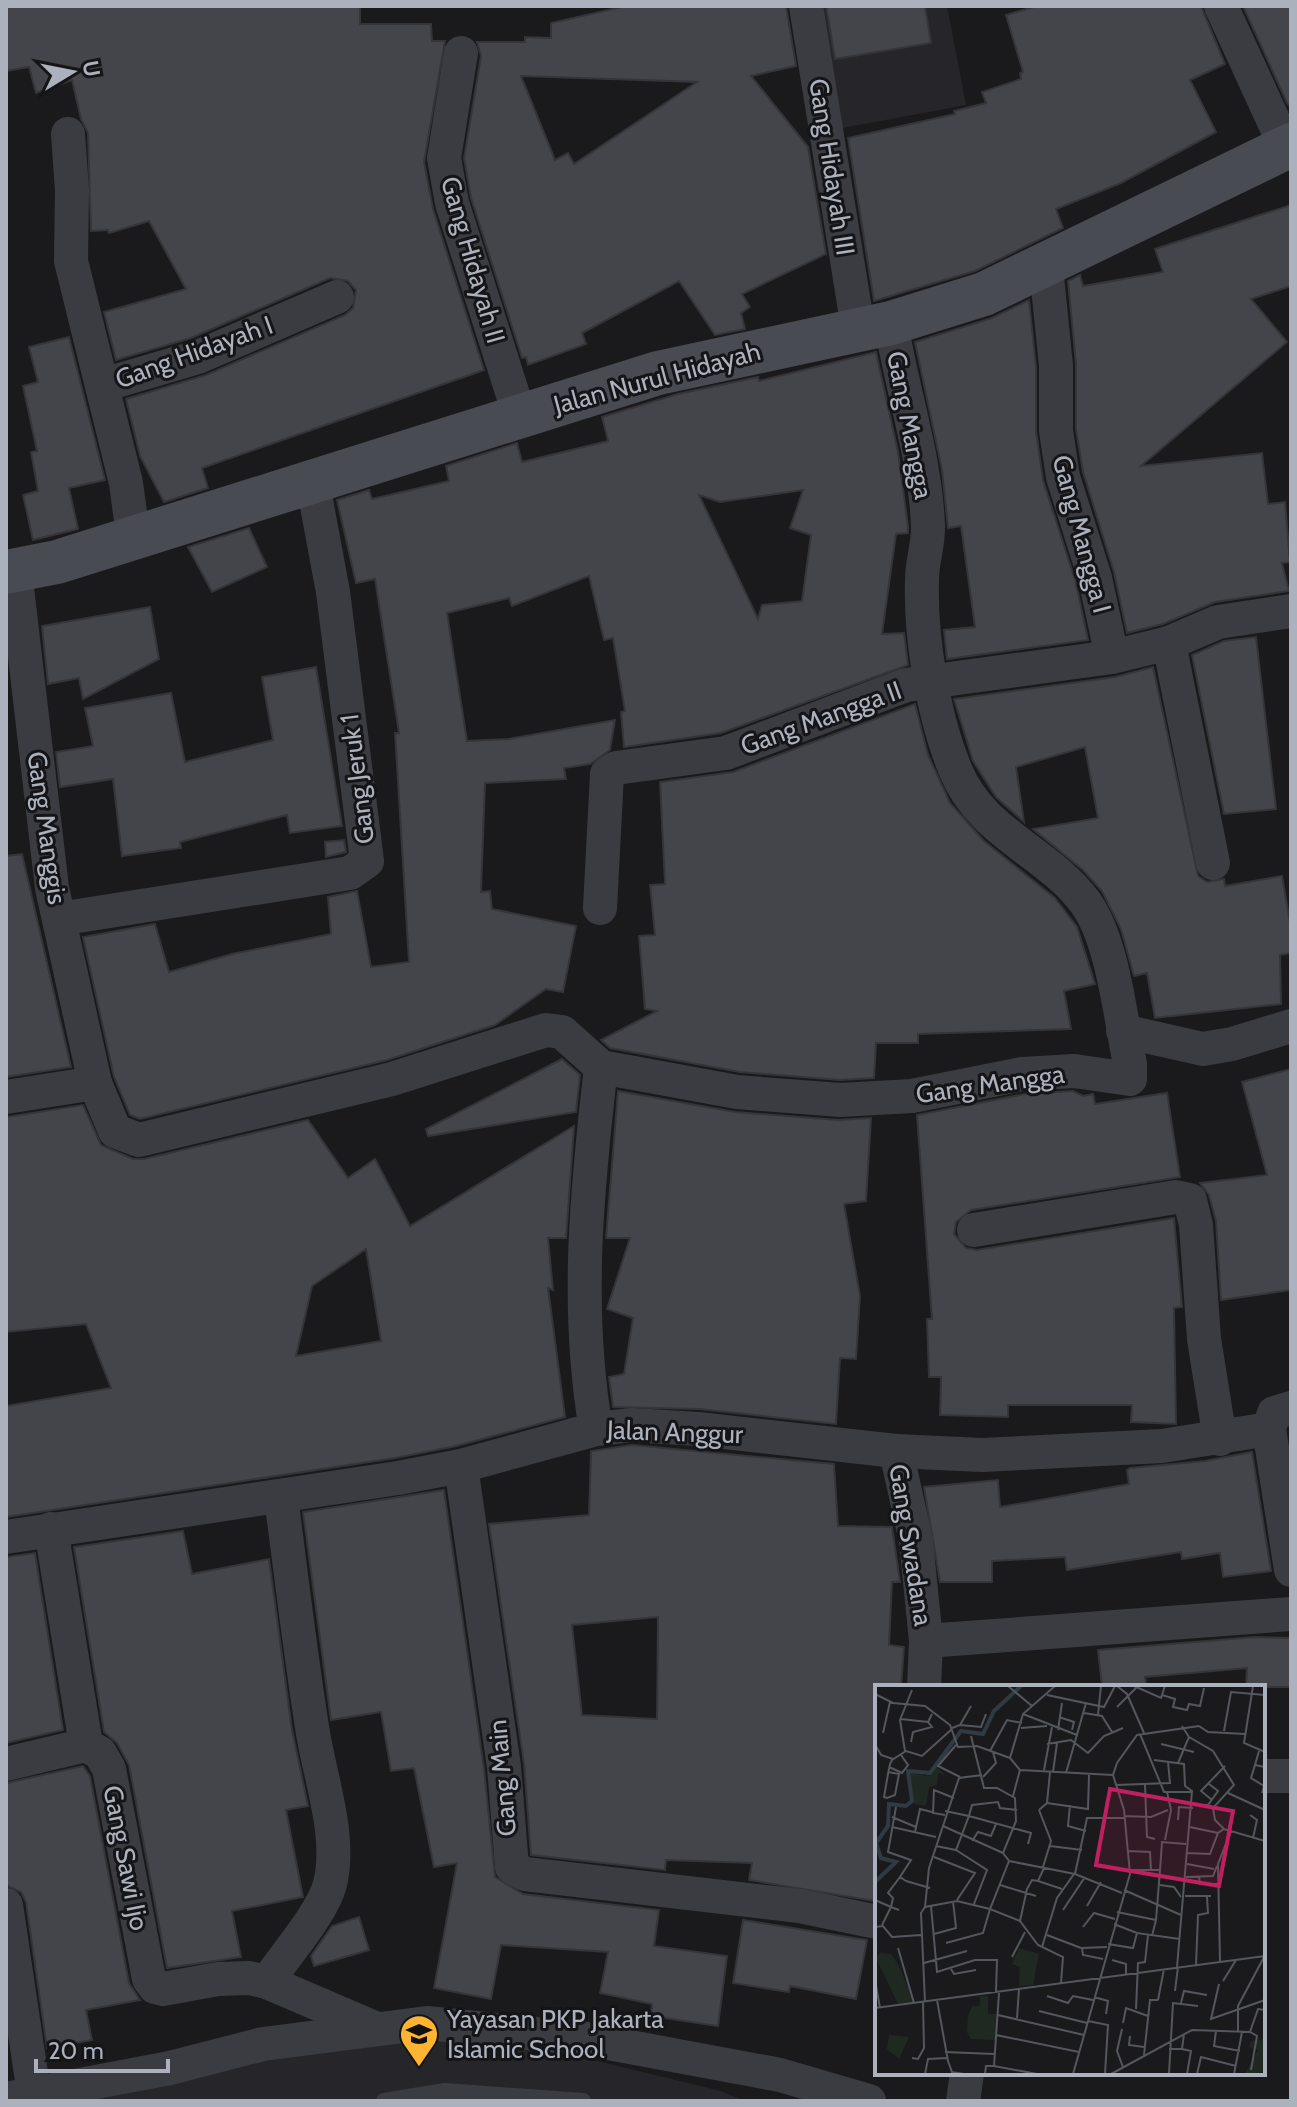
<svg xmlns="http://www.w3.org/2000/svg" width="1297" height="2107" viewBox="0 0 1297 2107" font-family="Cabin,sans-serif">
	<rect width="100%" height="100%" fill="#1a1a1d"/>
	<g fill="#26262a">
		<polygon points="814,6 947,6 966,105 837,129"/>
		<polygon points="458,2040 597,2061 721,2091 745,2101 84,2101 305,2045"/>
	</g>
	<g fill="#44454a" stroke="#343439" stroke-width="2" fill-rule="evenodd">
		<polygon points="6,6 360,6 360,24 431,24 432,41 445,41 424,162 433,209 484,370 202,468 208,488 164,502 140,456 126,399 206,375 345,315 353,308 356,290 348,281 330,278 191,338 116,360 104,312 186,289 149,221 109,233 108,230 91,231 88,133 81,119 72,80 36,93 29,67 6,71"/>
		<path d="M626,6H786L796,66L751,76L808,147L826,254L742,294L750,307L741,313L745,329L715,335L679,281L582,333L586,344L528,365L526,357L522,358L471,198L464,158L481,56L477,42H525V37L551,38V23ZM521,76L697,82L574,164L568,153L555,160Z"/>
		<polygon points="826,6 925,6 931,43 835,59"/>
		<polygon points="1037,6 1201,6 1225,64 1190,80 1216,132 1121,183 1056,209 1063,228 975,271 874,301 848,138 955,114 954,111 986,103 982,92 1021,79 1020,73 1023,72 1006,15"/>
		<polygon points="1243,6 1291,6 1291,108 1287,103"/>
		<polygon points="1291,205 1291,286 1251,299 1287,342 1141,466 1262,453 1268,504 1285,502 1290,562 1282,563 1289,591 1215,602 1163,624 1127,633 1114,572 1083,472 1076,429 1076,364 1068,281 1080,275 1083,286 1163,272 1155,249"/>
		<polygon points="1029,300 1036,367 1036,431 1043,480 1076,583 1088,640 947,659 944,630 975,627 961,526 948,528 942,470 915,342 992,318"/>
		<polygon points="69,337 105,480 69,488 78,529 33,540 23,495 38,491 31,452 37,451 23,386 38,382 29,347"/>
		<path d="M876,352L898,452L908,526V533L896,534L882,634L904,633L908,665L721,733L624,747L621,712L625,711L613,638L604,640L589,576L512,606L509,598L447,613L467,741L508,739L615,720L610,750L590,764L564,768L566,779L485,783L481,892L490,891L492,909L576,926L563,992L546,989L495,1025L387,1060L140,1119L130,1115L114,1077L83,937L155,924L169,972L232,954L331,934L328,897L357,891L371,967L409,962L395,733H399L375,579L356,583L337,500L369,490L372,499L449,481L446,466L517,443L522,462L608,441L602,417L678,394L758,377L759,381ZM803,490L790,528L811,535L802,601L762,605L758,619L699,495L720,502Z"/>
		<polygon points="249,528 267,567 212,592 188,547"/>
		<polygon points="150,607 159,659 83,699 79,678 48,684 42,626"/>
		<polygon points="1256,637 1276,809 1224,814 1192,655 1224,641"/>
		<polygon points="316,667 342,826 290,833 287,815 180,842 181,848 122,856 113,779 60,787 56,752 93,746 85,708 171,693 185,762 273,740 262,677"/>
		<polygon points="1153,667 1198,876 1207,882 1224,879 1225,886 1282,876 1291,928 1291,953 1280,955 1281,1004 1155,1018 1147,973 1134,976 1121,929 1102,891 1083,870 1033,829 1098,818 1085,747 1016,767 1024,822 996,797 973,761 954,699 1115,677"/>
		<polygon points="915,704 928,755 950,803 984,841 1055,898 1077,927 1095,984 1064,991 1071,1029 918,1034 918,1043 876,1043 874,1078 840,1080 740,1072 610,1048 601,1040 657,1011 645,1009 639,936 655,935 650,885 665,884 660,782 733,772"/>
		<polygon points="344,840 346,852 326,857 325,842"/>
		<polygon points="22,854 71,1067 6,1077 6,856"/>
		<polygon points="562,1059 580,1075 576,1112 428,1136 426,1129"/>
		<polygon points="1291,1069 1291,1290 1221,1300 1216,1221 1209,1195 1200,1183 1267,1175 1242,1082"/>
		<polygon points="618,1091 735,1112 838,1120 871,1118 866,1201 844,1204 860,1296 856,1359 840,1358 836,1424 699,1409 613,1407 609,1377 624,1374 633,1318 607,1309 630,1238 606,1238"/>
		<polygon points="1073,1091 1083,1096 1093,1094 1095,1104 1167,1093 1180,1177 971,1210 956,1222 954,1234 966,1248 977,1250 1174,1218 1182,1307 1174,1308 1176,1424 1131,1422 1132,1405 1008,1405 1008,1417 940,1415 941,1377 929,1377 927,1319 932,1319 917,1115 1025,1094"/>
		<path d="M83,1105L101,1145L133,1159H144L308,1120L348,1178L375,1159L410,1226L574,1126L566,1238H548L553,1290L548,1288L565,1417L456,1446L395,1458L6,1517V1406L111,1388L86,1324L6,1332V1117ZM366,1249L381,1341L296,1356L312,1286Z"/>
		<path d="M632,1445L834,1464L838,1526L892,1527L900,1582H892L889,1645L904,1647L901,1687H877L875,1901L749,1880L752,1863L666,1860L665,1870L531,1855L524,1764L489,1524L589,1515L591,1451ZM658,1617L657,1719L582,1715L572,1625Z"/>
		<polygon points="1252,1452 1271,1571 1223,1577 1220,1553 1182,1559 1181,1552 1067,1570 1065,1557 992,1561 992,1582 940,1582 924,1487 998,1480 1000,1507 1129,1484 1127,1470 1130,1468 1205,1461"/>
		<polygon points="444,1490 484,1769 495,1877 523,1894 659,1910 654,1946 727,1956 718,2026 651,2016 652,2004 600,1993 608,1952 501,1945 491,1999 434,1988 457,1863 434,1867 414,1768 391,1771 381,1712 331,1720 303,1512"/>
		<polygon points="183,1531 192,1574 269,1559 292,1730 308,1806 286,1810 303,1897 232,1911 241,1957 167,1968 129,1765 117,1743 104,1732 74,1547"/>
		<polygon points="35,1553 63,1730 6,1743 6,1557"/>
		<polygon points="1255,1637 1291,1638 1291,1687 1246,1687 1247,1668 1145,1677 1146,1684 1102,1687 1098,1650"/>
		<polygon points="83,1766 90,1776 129,1983 140,2000 86,2010 92,2040 47,2048 26,1902 21,1892 6,1885 6,1783"/>
		<polygon points="359,1917 369,1950 314,1966 311,1956 332,1926"/>
		<polygon points="743,1920 867,1940 856,1999 790,1986 789,1992 733,1983"/>
	</g>
	<g fill="none" stroke-linecap="round" stroke-linejoin="round">
		<polyline stroke="#3b3c42" stroke-width="16" points="384,2101 445,2091 583,2101"/>
		<g stroke="#3b3c42" stroke-width="34">
			<polyline points="806,6 858,328"/>
			<polyline points="1221,6 1286,148"/>
			<polyline points="461,53 444,158 452,203 520,417"/>
			<polyline points="68,134 72,190 71,261 126,483 133,535"/>
			<polyline points="1046,267 1056,366 1056,431 1063,477 1095,578 1112,657"/>
			<polyline points="103,385 198,357 337,297"/>
			<polyline points="1169,643 1213,863"/>
			<polyline points="600,908 607,774 616,768 726,753 906,685 1112,657 1169,643 1218,622 1291,611"/>
			<polyline points="59,919 350,873 367,861 333,592 312,479"/>
			<polyline points="1123,1031 1203,1049 1232,1044 1291,1026"/>
			<path d="M601,1067L737,1092L840,1100L912,1096L1022,1074L1074,1071L1130,1079V1064C1120,1016 1113,940 1085,902C1047,851 981,834 955,769C933,715 920,637 922,579C922,561 929,543 928,525C925,456 902,390 891,323"/>
			<path d="M95,1083L115,1131L139,1140L392,1079L546,1030L562,1032L601,1067C587,1188 575,1308 596,1429"/>
			<polyline points="6,1097 95,1083 52,888 15,571"/>
			<polyline points="974,1230 1176,1197 1190,1200 1196,1225 1204,1339 1220,1439"/>
			<polyline points="1291,1408 1274,1413 1269,1429 1291,1570"/>
			<polyline points="896,1451 916,1541 926,1641 924,1687"/>
			<polyline points="461,1466 504,1767 512,1867 525,1874 800,1906 877,1922"/>
			<polyline points="51,1529 86,1745 100,1753 109,1769 149,1979 155,1987 163,1989 218,1979 249,1978 267,1982 372,2027"/>
			<polyline points="6,1537 398,1478 461,1466 596,1429 632,1425 698,1429 896,1451 982,1455 1162,1446 1269,1429"/>
			<polyline points="926,1641 1291,1614"/>
			<polyline points="6,1764 86,1745"/>
			<polyline points="1263,1776 1291,1776"/>
			<polyline points="6,1905 34,2094"/>
			<path d="M267,1982C285,1955 322,1914 330,1884C342,1834 319,1776 312,1727C300,1651 291,1574 281,1497"/>
			<polyline points="6,2099 170,2068 263,2044 427,2023 587,2039 780,2075 869,2101"/>
			<polyline points="963,2101 967,2073"/>
		</g>
		<polyline stroke="#494b52" stroke-width="44" points="6,572 57,562 658,373 891,323 984,294 1291,145"/>
	</g>
	<defs>
		<symbol id="school-pin" viewBox="-11 -11 22 30"><path d="M0 17L-7.5 6A9.5 9.5 0 1 1 7.5 6Z" fill="#ffb431" stroke="#151518"/><path d="M0-5L7-2L0 1L-7-2ZM-4 1L0 2.5L4 1V4Q0 6-4 4Z" fill="#111"/></symbol>
	</defs>
	<g fill-rule="evenodd">
		<use href="#school-pin" x="397" y="2012" width="44" height="60"/>
	</g>
	<g text-anchor="middle" stroke-width="6" stroke-linejoin="round" paint-order="stroke">
		<g font-size="26" fill="#acb2bd" stroke="#151518">
			<text transform="translate(832 167) rotate(81)" y="9">Gang Hidayah III</text>
			<text transform="translate(473 260) rotate(74)" y="9">Gang Hidayah II</text>
			<text transform="translate(194 352) rotate(-20)" y="9">Gang Hidayah I</text>
			<text transform="translate(657 378) rotate(-15)" y="9">Jalan Nurul Hidayah</text>
			<text transform="translate(910 425) rotate(79)" y="9">Gang Mangga</text>
			<text transform="translate(1082 534) rotate(75)" y="9">Gang Mangga I</text>
			<text transform="translate(821 718) rotate(-20)" y="9">Gang Mangga II</text>
			<text transform="translate(357 779) rotate(-97)" y="9">Gang Jeruk 1</text>
			<text transform="translate(47 828) rotate(82)" y="9">Gang Manggis</text>
			<text transform="translate(990 1084) rotate(-8)" y="9">Gang Mangga</text>
			<text transform="translate(675 1432) rotate(2)" y="9">Jalan Anggur</text>
			<text transform="translate(911 1545) rotate(81)" y="9">Gang Swadana</text>
			<text transform="translate(502 1778) rotate(-95)" y="9">Gang Main</text>
			<text transform="translate(126 1858) rotate(79)" y="9">Gang Sawi Ijo</text>
		</g>
		<g font-size="26" fill="#acb2bd" stroke="#151518" text-anchor="start">
			<text x="447" y="2028">Yayasan PKP Jakarta<tspan x="447" dy="30">Islamic School</tspan></text>
		</g>
	</g>
	<g transform="translate(875 1685)">
		<rect width="390" height="390" fill="#1a1a1d"/>
		<path d="M62,82L70,90L63,88L62,100L54,102L51,121L39,119L35,87L51,91ZM144,263L164,269L158,300L144,301L145,282L137,279ZM5,268L16,269L24,281L39,317L23,319L1,273ZM105,311H113V329H122L120,355L96,354L92,347L93,331L97,321H105ZM14,350L34,352L24,374L12,364ZM390,354V387L370,389L383,365L374,362L376,356Z" fill="#202921"/>
		<path fill="none" stroke="#2f3a42" stroke-width="4" d="M0,197L21,177L6,173L1,158L13,141L14,119L31,121L37,116L33,86L55,88L86,46L108,49L119,26L146,1"/>
		<path fill="none" stroke="#54575d" stroke-width="2" d="M133,1L157,21M242,1L252,9L269,48M259,1L286,13L290,1M378,1L369,58L390,67M0,9L18,18L50,21L75,40L83,62L102,61L135,73M172,10L229,22L240,1M287,10L300,14L298,22L312,25L314,19L325,21L329,3M242,22L262,2M209,28L227,31L237,47M148,29L202,50M223,30L226,1M184,32L199,37L197,45M26,34L53,37M85,40L106,42L111,29M324,41L333,47L370,49M77,43L85,40L96,21M146,43L172,41M183,45L187,18M349,46L356,7L390,10M8,48L15,17M265,49L289,107H317M314,52L338,66L359,100L338,123L340,135L349,144M36,57L38,47L57,42L53,37L57,29M0,59L6,70L18,74M172,59L196,55L213,68L229,51L248,43M286,59L319,67M81,60L63,81L85,92M30,66L25,35L37,5M115,66L132,35L147,38M384,66L380,80L390,82M279,75L309,79L310,101L317,106L302,282M303,78L314,52L307,41M380,80L376,93L389,101L387,108M14,82L27,88L33,80L26,70M145,85L238,90M169,85L177,42M13,87L24,89L20,110L12,113L9,112L13,89L15,79L17,75L31,66L47,71L77,44M178,87L182,58M191,88L211,18M108,92L121,78L118,67M241,100L295,98L293,77M270,100L272,152L280,154M353,108L390,125M138,111L145,85L135,73L148,29L180,1M337,115L326,106L350,81M172,118L213,124L214,90M195,120L193,141L211,146M318,120H333L343,106L334,99M21,122L13,167L36,175L25,192L31,196M164,125L176,156L168,182M164,125L172,118L175,87M70,126L94,131L97,120L123,117L125,123L142,125M70,130L58,128L59,105L79,113M375,130L382,135L378,153M249,131L276,132L293,125M17,132L41,142M303,135L304,122L318,123M68,141L128,168M17,142L61,152M315,142L343,148M40,147L45,124L57,127M290,155L296,125L292,107M97,156L103,147L116,151L121,139M61,161L81,165L94,131L156,148L153,159M175,161L207,165M81,165L112,185L99,219M253,166L275,167L276,186M312,168L335,169L343,148L349,144L390,156M59,172L100,188L82,215M134,176L200,189L247,208M312,179L339,184M169,183L163,196L157,195L152,204L145,236L163,260L188,272L186,298M255,185H285L281,235M285,185L287,157L311,159M200,189L212,133H249M311,192L338,191L342,181M324,192L325,199H344M31,196L55,203M163,196L187,204M125,200L161,211M285,200L299,202L306,212M249,205L306,230M310,211H336M0,215L16,222L18,213L13,208L25,192M56,221L62,287L100,275H122L121,307M212,221L226,197M50,222L54,183L84,93L107,90M188,225L210,192M242,227L281,235L277,251M239,239L262,248M7,240L16,222L24,225M0,242L8,241L17,252L46,250M208,242L219,228L240,234M59,249L81,243L78,216M172,250L206,263M71,258L108,248L115,224L145,236M233,259L258,263L262,248L305,254M167,262L182,213L199,189M23,263L39,318M137,272L150,247M228,274L208,270L207,263L232,262M237,275L251,279V289M345,276L343,179L356,146M49,278L92,266M321,280L323,230L333,228L332,212M76,284L79,289L101,285M0,295L5,323M348,296L361,275M344,299L336,334L390,315M300,306L303,282M172,311L193,318L198,311L218,315M219,312L233,316L231,329M62,315L73,376L77,387L89,389M283,315L289,284M50,317L46,228L50,222L82,216L115,224L134,176L128,168L141,136L140,113L122,103H109L96,51M306,318L309,306L332,310M0,323L390,271M261,324L263,278L270,277L273,250M164,326L212,338M123,330L209,350M142,333L144,304M213,336L233,340L230,389M248,338L251,323L273,331M247,344L242,366L248,382M341,346L339,361L365,366M363,347V321L389,272M375,347L382,351L376,385M375,347L383,324L390,325M121,350L204,367M255,351L254,360L269,362M294,364H307L309,349M307,364L316,366L312,389M70,367L119,369M269,370L275,315H283M37,373L43,374L49,363L48,317M119,381L124,308M50,389L53,374L72,373M110,389L111,381H119L162,389M198,389L255,189L249,125L238,90L242,78L262,50L324,41M236,389L317,345L375,347M294,389L298,318L323,321M322,389L326,372L361,381M359,389L367,347"/>
		<path fill="#c12060" fill-opacity="0.15" stroke="#c12060" stroke-width="4" d="M235,104L358,126L344,201L221,180Z"/>
		<rect width="390" height="390" fill="none" stroke="#acb2bd" stroke-width="4"/>
	</g>
	<rect width="1297" height="2107" fill="none" stroke="#acb2bd" stroke-width="16"/>
	<g transform="translate(72 72) rotate(80)" stroke="#151518" stroke-width="6" paint-order="stroke">
	<path d="M0-6L14 30L0 20L-14 30Z" fill="#acb2bd"/>
	<text y="-12" font-size="22" font-weight="bold" text-anchor="middle" fill="#acb2bd">U</text>
	</g>
	<path d="M36 2059v12h132v-12" fill="none" stroke="#acb2bd" stroke-width="4"/>
	<text x="48" y="2059" font-size="24" fill="#acb2bd" stroke="#151518" stroke-width="6" paint-order="stroke">20 m</text>
</svg>
